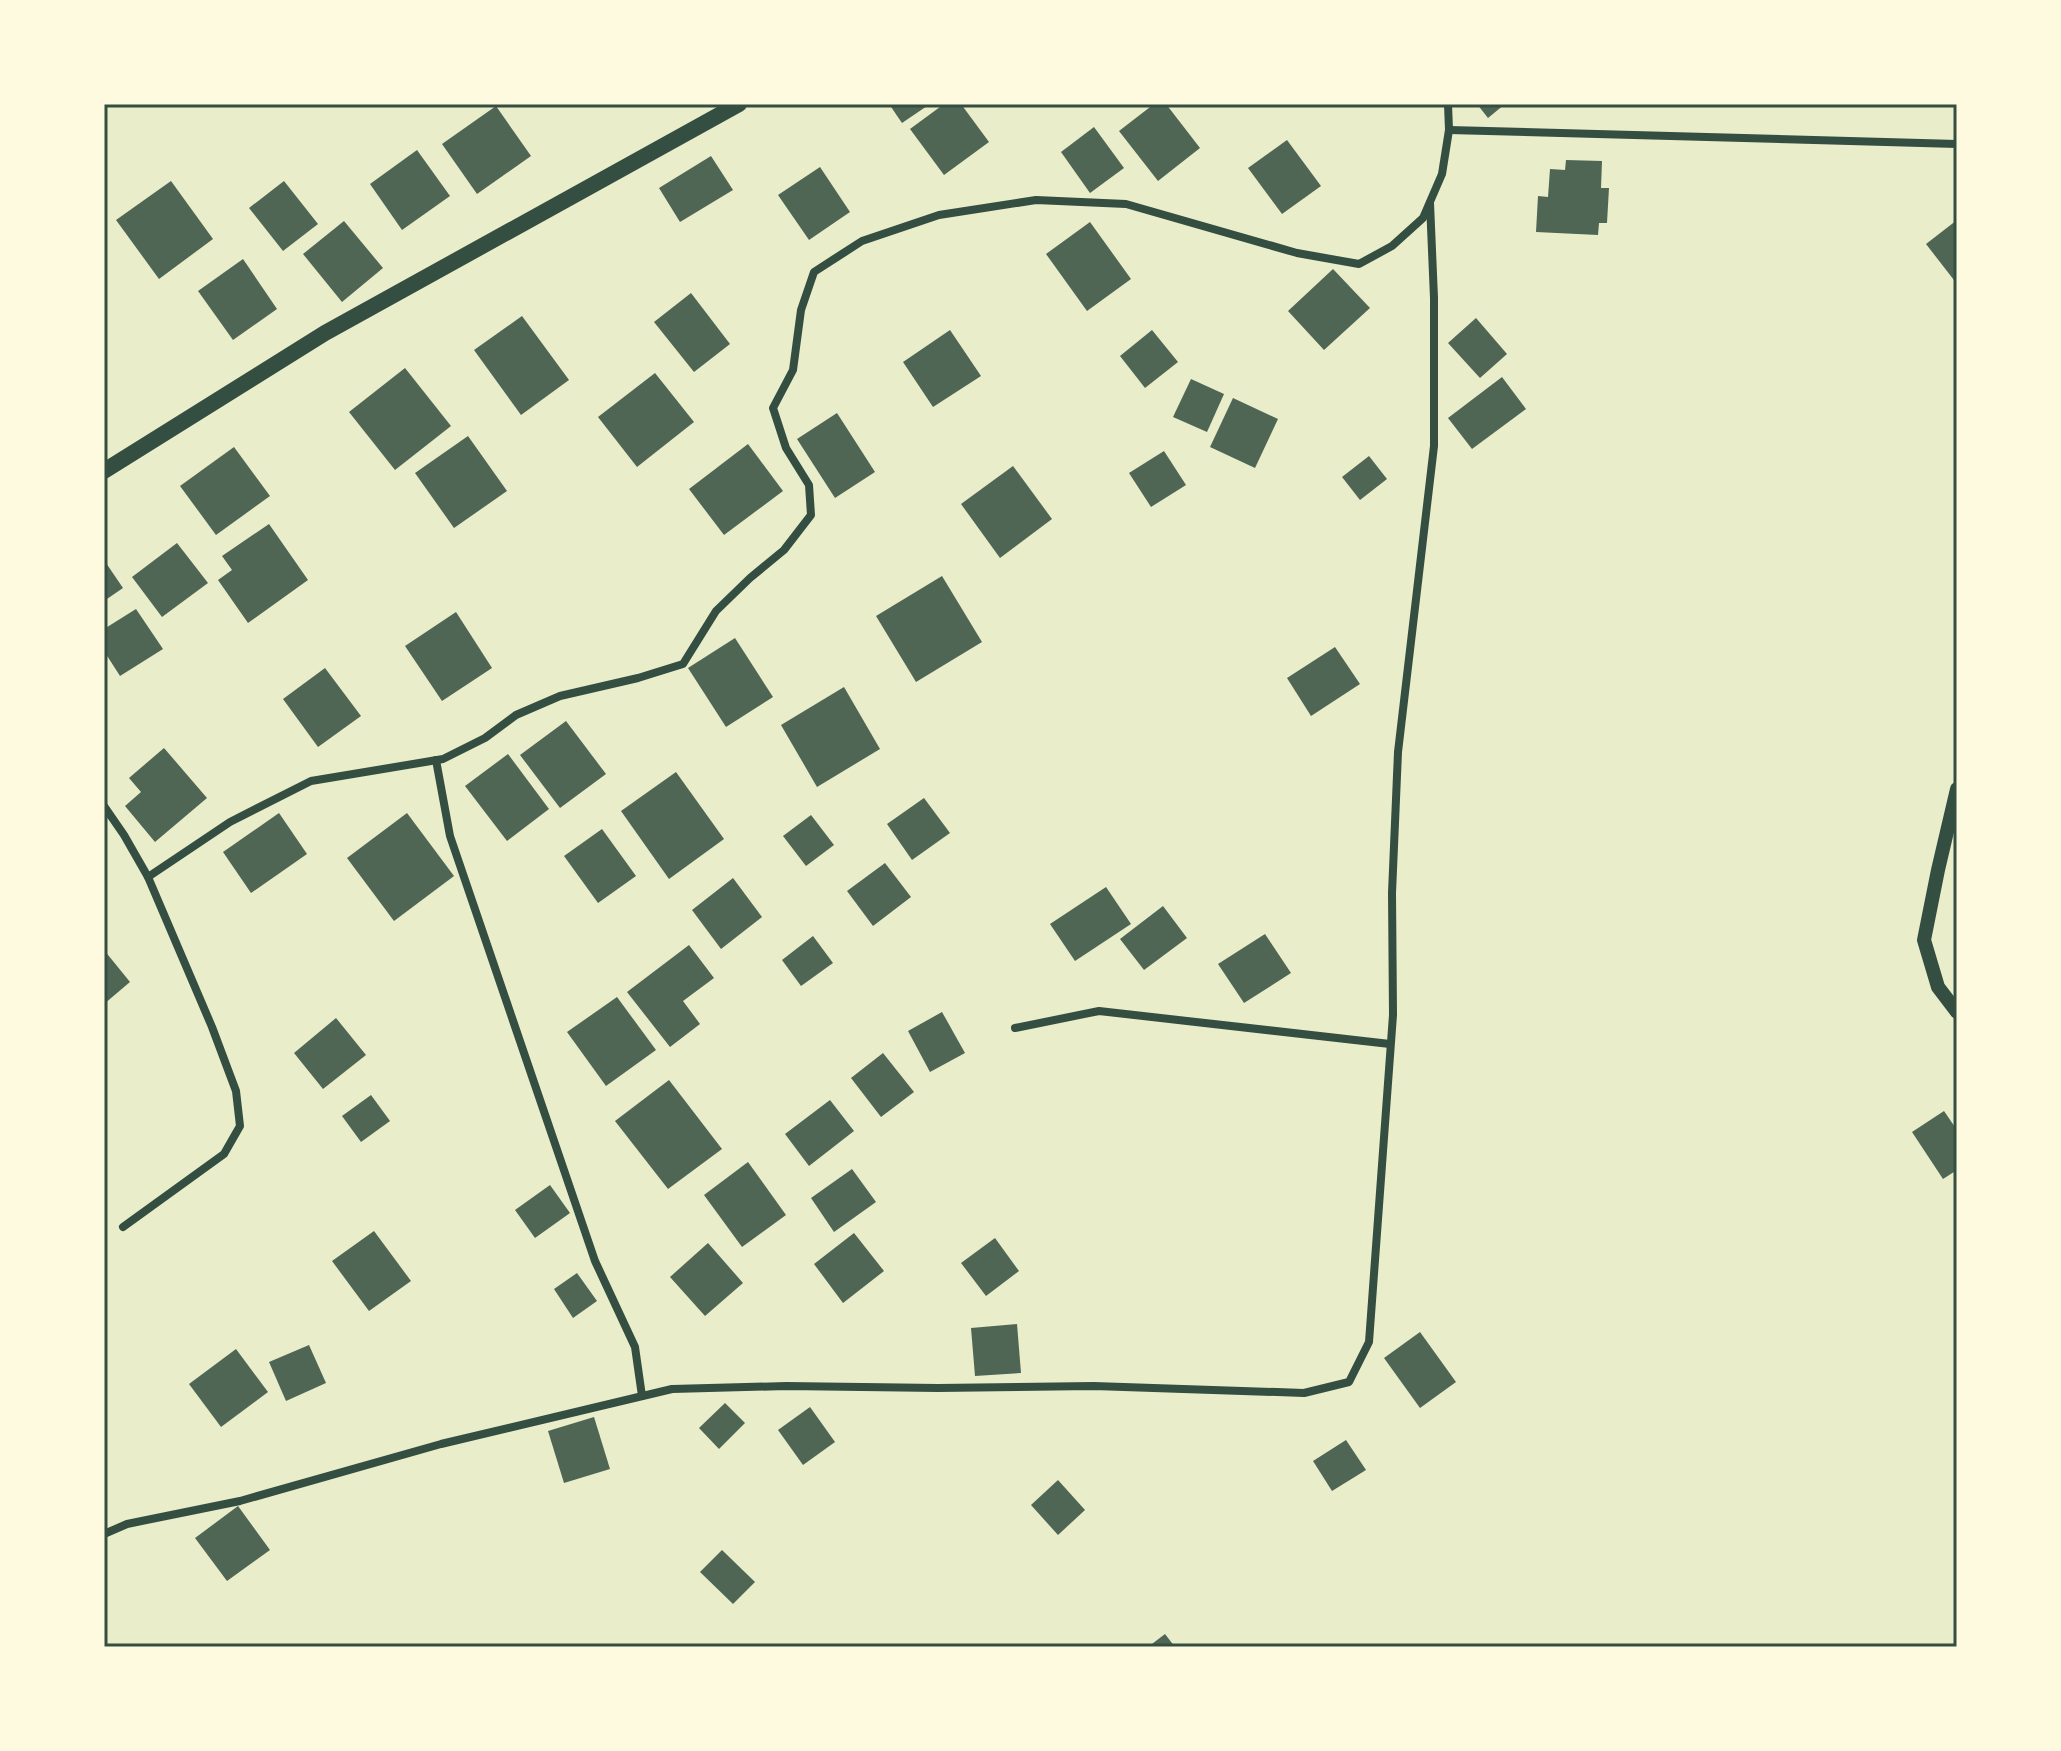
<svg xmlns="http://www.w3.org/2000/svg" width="2061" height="1751" viewBox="0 0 2061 1751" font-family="Jost,sans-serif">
	<rect width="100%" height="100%" fill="#e9edc9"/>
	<g fill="#4f6655">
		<polygon points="889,104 930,104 902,123"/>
		<polygon points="944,104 961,104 989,142 944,175 910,129"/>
		<polygon points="1154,104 1166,104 1200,148 1158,181 1119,131"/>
		<polygon points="1477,104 1505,104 1488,118"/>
		<polygon points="496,106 531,156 477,194 442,144"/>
		<polygon points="1094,127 1124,168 1090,193 1061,152"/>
		<polygon points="1287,140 1321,186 1282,214 1248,168"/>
		<polygon points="417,150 450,196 402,230 370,184"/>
		<polygon points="711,156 733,190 680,222 659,188"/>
		<polygon points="1566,160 1602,161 1601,188 1609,188 1607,223 1599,223 1598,235 1536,232 1538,196 1548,197 1550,169 1565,170"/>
		<polygon points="820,167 850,212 809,240 778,195"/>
		<polygon points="171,181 213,239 159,279 116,220"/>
		<polygon points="284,181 318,224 283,251 249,208"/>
		<polygon points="1957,220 1957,284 1926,244"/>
		<polygon points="344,221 383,268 342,302 303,254"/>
		<polygon points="1090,222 1131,279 1087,311 1046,254"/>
		<polygon points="243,259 277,309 233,340 198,291"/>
		<polygon points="1333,269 1370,308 1324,350 1288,311"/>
		<polygon points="691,293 730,344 694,372 654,322"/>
		<polygon points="522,316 569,380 521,415 474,350"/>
		<polygon points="1476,318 1507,354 1480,378 1448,343"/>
		<polygon points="950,330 981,376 933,407 903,362"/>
		<polygon points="1152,330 1178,362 1145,388 1120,356"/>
		<polygon points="405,368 451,426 395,470 349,412"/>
		<polygon points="655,373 694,422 637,467 598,417"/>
		<polygon points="1502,377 1526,409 1472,449 1448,418"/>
		<polygon points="1191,379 1224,394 1207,432 1173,417"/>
		<polygon points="1233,398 1278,419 1255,468 1210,447"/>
		<polygon points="837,413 875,472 835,498 797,439"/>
		<polygon points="468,436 507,491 454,528 415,473"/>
		<polygon points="748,444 783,491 724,535 689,489"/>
		<polygon points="234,447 270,496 216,535 180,486"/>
		<polygon points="1164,451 1186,485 1151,507 1129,473"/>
		<polygon points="1369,456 1387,479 1360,500 1342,477"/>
		<polygon points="1013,466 1052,519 1000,558 961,504"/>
		<polygon points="269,524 308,580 248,623 218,580 232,570 222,556"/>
		<polygon points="177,543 208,583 162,617 132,577"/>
		<polygon points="104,560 123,588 104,601"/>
		<polygon points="942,576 982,642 916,682 876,616"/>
		<polygon points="136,609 163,649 120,676 104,651 104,629"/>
		<polygon points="456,612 492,668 442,701 405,646"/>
		<polygon points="735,638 773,697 726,727 688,668"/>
		<polygon points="1335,647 1360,684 1311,716 1287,678"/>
		<polygon points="325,668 361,716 318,747 283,699"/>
		<polygon points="844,687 880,749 817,787 781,725"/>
		<polygon points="566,721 606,774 560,808 520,755"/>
		<polygon points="164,748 207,798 155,842 125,806 141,792 129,778"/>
		<polygon points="508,754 549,809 507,841 465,786"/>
		<polygon points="676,772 724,839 669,879 621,811"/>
		<polygon points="924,798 950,833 912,860 887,824"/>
		<polygon points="279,813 307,854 251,893 223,852"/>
		<polygon points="407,813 454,876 394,921 347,858"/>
		<polygon points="811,815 834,845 806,866 783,836"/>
		<polygon points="602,829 636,876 598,903 564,856"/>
		<polygon points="885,863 911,897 873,926 847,891"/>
		<polygon points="733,878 762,917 721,949 692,910"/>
		<polygon points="1106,887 1131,924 1075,961 1050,924"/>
		<polygon points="1163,906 1187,938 1144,970 1120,939"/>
		<polygon points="1265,934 1291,973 1244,1003 1218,964"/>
		<polygon points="813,936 833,963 801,986 782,960"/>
		<polygon points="689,945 714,978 683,1001 700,1024 670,1047 627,992"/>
		<polygon points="104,950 130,982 104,1004"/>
		<polygon points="617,997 656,1050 606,1086 567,1032"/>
		<polygon points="942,1012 965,1053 930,1072 908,1031"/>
		<polygon points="336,1018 366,1055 323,1089 294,1053"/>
		<polygon points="883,1053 914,1092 881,1117 851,1078"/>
		<polygon points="669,1080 722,1149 668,1189 615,1121"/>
		<polygon points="371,1095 390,1121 361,1142 342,1116"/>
		<polygon points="830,1100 854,1131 809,1166 785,1134"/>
		<polygon points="1944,1111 1957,1130 1957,1170 1943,1179 1912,1132"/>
		<polygon points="748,1162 786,1215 742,1247 704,1195"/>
		<polygon points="852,1169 876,1202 834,1232 811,1198"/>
		<polygon points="550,1185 570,1213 535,1238 515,1210"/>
		<polygon points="374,1231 411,1281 369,1311 332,1261"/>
		<polygon points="854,1233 884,1271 843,1303 814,1264"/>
		<polygon points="995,1238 1019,1271 986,1296 961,1263"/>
		<polygon points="708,1243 743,1283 705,1316 670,1277"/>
		<polygon points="577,1273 597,1301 573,1318 554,1289"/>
		<polygon points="1017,1324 1021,1373 975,1376 971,1328"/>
		<polygon points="1420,1332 1456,1382 1420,1408 1384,1358"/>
		<polygon points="309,1345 326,1383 286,1401 269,1362"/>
		<polygon points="236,1349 268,1392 221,1427 189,1384"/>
		<polygon points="725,1403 745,1423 719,1449 699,1428"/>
		<polygon points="810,1407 835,1442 803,1465 778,1430"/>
		<polygon points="594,1417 610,1469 564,1483 548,1431"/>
		<polygon points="1346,1440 1366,1470 1332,1491 1313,1461"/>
		<polygon points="1058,1480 1085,1510 1058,1535 1031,1505"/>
		<polygon points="238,1506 270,1550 227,1581 195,1538"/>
		<polygon points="722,1550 755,1582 733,1604 700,1572"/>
		<polygon points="1165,1634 1175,1647 1148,1647"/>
	</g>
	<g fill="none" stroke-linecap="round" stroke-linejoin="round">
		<g stroke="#344e41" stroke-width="8">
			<polyline points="1449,130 1957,144"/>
			<polyline points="436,760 450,836 595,1261 635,1347 642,1396"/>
			<polyline points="104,806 124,835 148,877 212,1027 236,1091 240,1126 224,1154 123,1227"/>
			<polyline points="148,877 230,822 311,781 443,759 485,738 516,715 560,696 638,678 683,664 716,611 750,578 784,550 811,515 809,485 786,448 773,408 793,370 801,310 814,272 862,241 939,215 1036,200 1126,204 1297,253 1359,264 1392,246 1423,218 1442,174 1449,130 1448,104"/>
			<polyline points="1015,1028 1099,1011 1390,1044"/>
			<polyline points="104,1534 127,1524 240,1501 441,1444 672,1389 786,1386 938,1388 1094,1386 1304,1393 1349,1382 1369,1342 1393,1015 1392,893 1398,752 1434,446 1434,298 1430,203"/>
		</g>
		<polyline stroke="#344e41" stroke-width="14" points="1957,789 1938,870 1924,940 1938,987 1957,1012"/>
		<polyline stroke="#344e41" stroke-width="16" points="104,471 325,333 739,104"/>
	</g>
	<rect width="2061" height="1751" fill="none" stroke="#fefae0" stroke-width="212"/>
	<rect x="106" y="106" width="1849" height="1539" fill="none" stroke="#344e41" stroke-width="3"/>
</svg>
